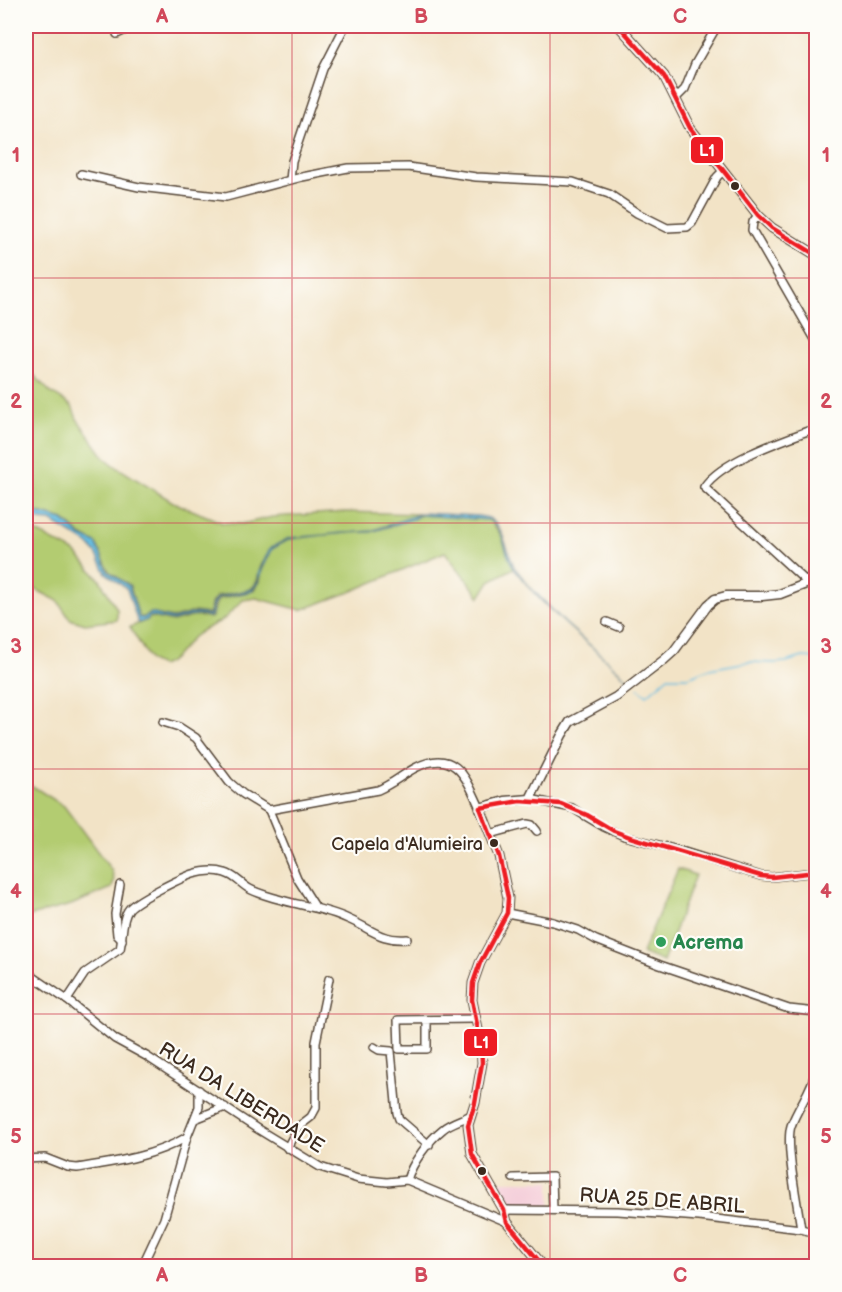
<svg xmlns="http://www.w3.org/2000/svg" width="842" height="1292" viewBox="0 0 842 1292" font-family="'Balsamiq Sans',sans-serif">
	<rect width="100%" height="100%" fill="#fdfcf7"/>
	<filter id="ink" filterUnits="userSpaceOnUse"><feTurbulence type="fractalNoise" baseFrequency=".0167" numOctaves="2"/><feDisplacementMap in="SourceGraphic" scale="12" xChannelSelector="R" yChannelSelector="G"/><feConvolveMatrix kernelMatrix="1 2 1 2 8 2 1 2 1" color-interpolation-filters="sRGB"/></filter>
	<filter id="wash" filterUnits="userSpaceOnUse"><feTurbulence type="fractalNoise" baseFrequency=".008" numOctaves="4" result="noise"/><feDisplacementMap in="SourceGraphic" scale="24" xChannelSelector="R" yChannelSelector="G"/><feGaussianBlur stdDeviation="1.35" result="paint"/><feColorMatrix in="noise" values="0 0 0 0 0 0 0 0 0 0 0 0 0 0 0 0 0 1.4 0 .05"/><feComposite in="paint" operator="in"/></filter>
	<g filter="url(#wash)">
		<rect width="100%" height="100%" fill="#f2e3c6"/>
		<polygon fill="#f5cfda" points="493,1181 550,1181 550,1206 509,1206 496,1189 495,1184 492,1184"/>
		<g fill="#b3cc71" stroke="#777b48" stroke-width="1.5">
			<path d="M26,367L50,392L72,406L77,419L105,458L118,468L173,502L223,523L242,524L272,517L345,512L422,514L489,520L502,536L514,568L490,581L480,597L445,552L350,592L301,610L256,598L243,600L223,620L203,630L193,637L175,657L168,663L160,666L150,661L130,627L147,620L151,617L173,622L195,616L211,618C216,612 213,605 219,599L253,591L260,582L262,570L271,552L261,565L257,581L253,587L248,590L217,596L211,603L209,614L194,612L173,618L151,613L144,617H139L130,586L109,571L96,543L81,535L64,520L26,509Z"/>
			<polygon points="26,531 36,532 75,552 100,580 117,609 117,620 85,624 70,619 58,601 35,589 26,586"/>
			<polygon points="26,782 64,806 112,871 114,881 112,888 71,905 26,917"/>
			<polygon points="678,869 695,875 663,962 642,953"/>
		</g>
		<path fill="#63bce1" stroke="#4f7380" stroke-width="1.5" d="M26,510L63,520L81,536L96,543L108,571L129,586L139,618H144L151,613L173,619L194,613L210,615L212,604L218,597L252,589L258,581L259,572L270,548L289,538L371,531L422,513L478,516L489,518L496,524L503,536L514,567L531,588L565,623L630,681L655,661L630,682C592,644 546,613 514,568C503,553 506,530 489,520L420,515L413,519L371,532L341,533L290,539L272,549L262,570L259,582L252,591L218,598L214,604L211,617L195,615L173,621L150,616L147,620L138,623L127,589L106,573L96,553L88,544L51,521L39,520L26,515Z"/>
		<g fill="none" stroke-linecap="round" stroke-linejoin="round">
			<polyline stroke="#63bce1" stroke-width="1.5" points="638,688 647,695 668,677 688,677 709,669 748,662 774,663 786,662 803,657 816,658"/>
		</g>
	</g>
	<g filter="url(#ink)">
		<g fill="none" stroke-linecap="round" stroke-linejoin="round">
			<defs>
				<g id="minor">
					<polyline points="117,34 134,26"/>
					<polyline points="676,98 685,89 695,64 717,26"/>
					<polyline points="81,174 139,187 226,197 302,177 348,168 408,167 476,177 573,182 609,194 637,213 667,228 687,227 692,223 717,177 723,171"/>
					<polyline points="290,180 292,161 323,69 345,26"/>
					<polyline points="758,215 753,222 752,230 816,341"/>
					<path d="M809,584L704,487C722,460 786,439 816,428"/>
					<polyline points="607,622 619,627"/>
					<polyline points="163,722 179,727 196,738 229,782 243,794 269,810"/>
					<polyline points="530,799 572,808 604,827 624,836 678,850 761,876 772,877 816,872"/>
					<path d="M269,810L378,790C392,784 402,775 415,768C455,747 466,777 480,808"/>
					<polyline points="269,810 297,878 316,908"/>
					<polyline points="490,834 527,824 532,825 537,831"/>
					<polyline points="120,885 115,914 117,935 122,940"/>
					<polyline points="507,913 553,922 578,930 596,940 660,965 789,1009 816,1012"/>
					<polyline points="26,972 67,1000 115,1039 146,1056 256,1128 320,1167 358,1179 387,1182 407,1180 507,1222"/>
					<path d="M67,1000L85,973L120,949C123,938 121,919 129,909C136,900 181,878 193,874C203,871 216,870 225,873C234,875 240,883 248,888C256,893 268,896 278,899C301,906 326,908 348,919C372,929 380,941 407,939"/>
					<polyline points="427,1020 427,1049 399,1049 398,1020 474,1019"/>
					<polyline points="374,1047 379,1050 391,1051 397,1113 399,1119 429,1145"/>
					<polyline points="195,1119 225,1107"/>
					<polyline points="287,1148 298,1127 311,1117 316,1108 316,1042 329,979"/>
					<path d="M26,1159L45,1158L68,1167L77,1168C115,1162 153,1157 187,1137"/>
					<polyline points="513,1178 552,1177 553,1210"/>
					<path d="M407,1180C412,1163 429,1140 443,1129C450,1123 461,1120 469,1116"/>
					<polyline points="504,1210 618,1211 699,1217 801,1229 816,1233"/>
					<path d="M801,1229C798,1206 785,1145 791,1126C798,1106 812,1091 816,1070"/>
					<polyline points="142,1266 164,1219 187,1137 199,1107 199,1090"/>
				</g>
				<g id="tertiary">
					<polyline points="619,26 664,76 690,128 758,215 772,228 816,255"/>
					<polyline points="543,1266 507,1222 504,1210 472,1154 468,1125 475,1103 482,1063 481,1044 472,1000 473,983 480,963 507,913 508,898 499,856 480,808 505,801 530,799 562,735 570,722 616,697 664,660 674,651 708,605 715,599 726,596 762,596 780,594 816,580"/>
				</g>
			</defs>
			<use href="#minor" stroke="#564637" stroke-width="10"/>
			<use href="#tertiary" stroke="#564637" stroke-width="11"/>
			<use href="#minor" stroke="#fff" stroke-width="7"/>
			<use href="#tertiary" stroke="#fff" stroke-width="8"/>
			<defs>
				<g id="bus-1">
					<polyline points="619,26 664,76 690,128 758,215 772,228 816,255"/>
					<polyline points="480,808 499,856 508,898 507,913 480,963 473,983 472,1000 481,1044 482,1063 475,1103 468,1125 472,1154 504,1210 507,1222 543,1266"/>
					<polyline points="480,808 520,801 561,804 587,815 614,831 630,837 761,876 772,877 816,872"/>
				</g>
			</defs>
			<use href="#bus-1" stroke="#fdfcf7" stroke-width="9"/>
			<use href="#bus-1" stroke="#ed1c24" stroke-width="4.5"/>
		</g>
	</g>
	<path fill="none" stroke="#d1495b" stroke-width="1.5" stroke-opacity="0.55" d="M292,26V1266M550,26V1266M26,278H816M26,523H816M26,769H816M26,1014H816"/>
	<g fill="#3b2a1e" stroke="#fdfcf7" stroke-width="2">
		<circle cx="735" cy="186" r="5"/>
		<circle cx="494" cy="843" r="5"/>
		<circle cx="482" cy="1171" r="5"/>
	</g>
	<circle fill="#2e9e5b" stroke="#fdfcf7" stroke-width="2" cx="661" cy="942" r="6"/>
	<g text-anchor="middle" stroke-width="4.5" stroke-linejoin="round" paint-order="stroke">
		<g font-size="18" fill="#3b2a1e" stroke="#fdfcf7" text-anchor="end">
			<text x="483" y="850">Capela d'Alumieira</text>
		</g>
		<g font-size="20" font-weight="bold" fill="#27864d" stroke="#fdfcf7" text-anchor="start">
			<text x="673" y="949">Acrema</text>
		</g>
		<g font-size="20" fill="#3b2a1e" stroke="#fdfcf7">
			<text transform="translate(242 1097) rotate(32)" y="7">RUA DA LIBERDADE</text>
			<text transform="translate(662 1200) rotate(4)" y="7">RUA 25 DE ABRIL</text>
		</g>
	</g>
	<g stroke="#fdfcf7" stroke-width="2">
		<rect x="690" y="136" width="34" height="28" rx="6" fill="#ed1c24"/>
		<rect x="463" y="1028" width="35" height="29" rx="6" fill="#ed1c24"/>
	</g>
	<g font-size="16" text-anchor="middle" font-weight="bold" fill="#fff">
		<text x="707" y="156">L1</text>
		<text x="481" y="1048">L1</text>
	</g>
	<rect width="842" height="1292" fill="none" stroke="#fdfcf7" stroke-width="66"/>
	<rect x="33" y="33" width="776" height="1226" fill="none" stroke="#d1495b" stroke-width="2"/>
	<g font-size="20" text-anchor="middle" font-weight="bold" fill="#d1495b">
		<text x="162" y="23">A</text>
		<text x="421" y="23">B</text>
		<text x="680" y="23">C</text>
		<text x="16" y="162">1</text>
		<text x="826" y="162">1</text>
		<text x="16" y="408">2</text>
		<text x="826" y="408">2</text>
		<text x="16" y="653">3</text>
		<text x="826" y="653">3</text>
		<text x="16" y="898">4</text>
		<text x="826" y="898">4</text>
		<text x="16" y="1143">5</text>
		<text x="826" y="1143">5</text>
		<text x="162" y="1282">A</text>
		<text x="421" y="1282">B</text>
		<text x="680" y="1282">C</text>
	</g>
</svg>
